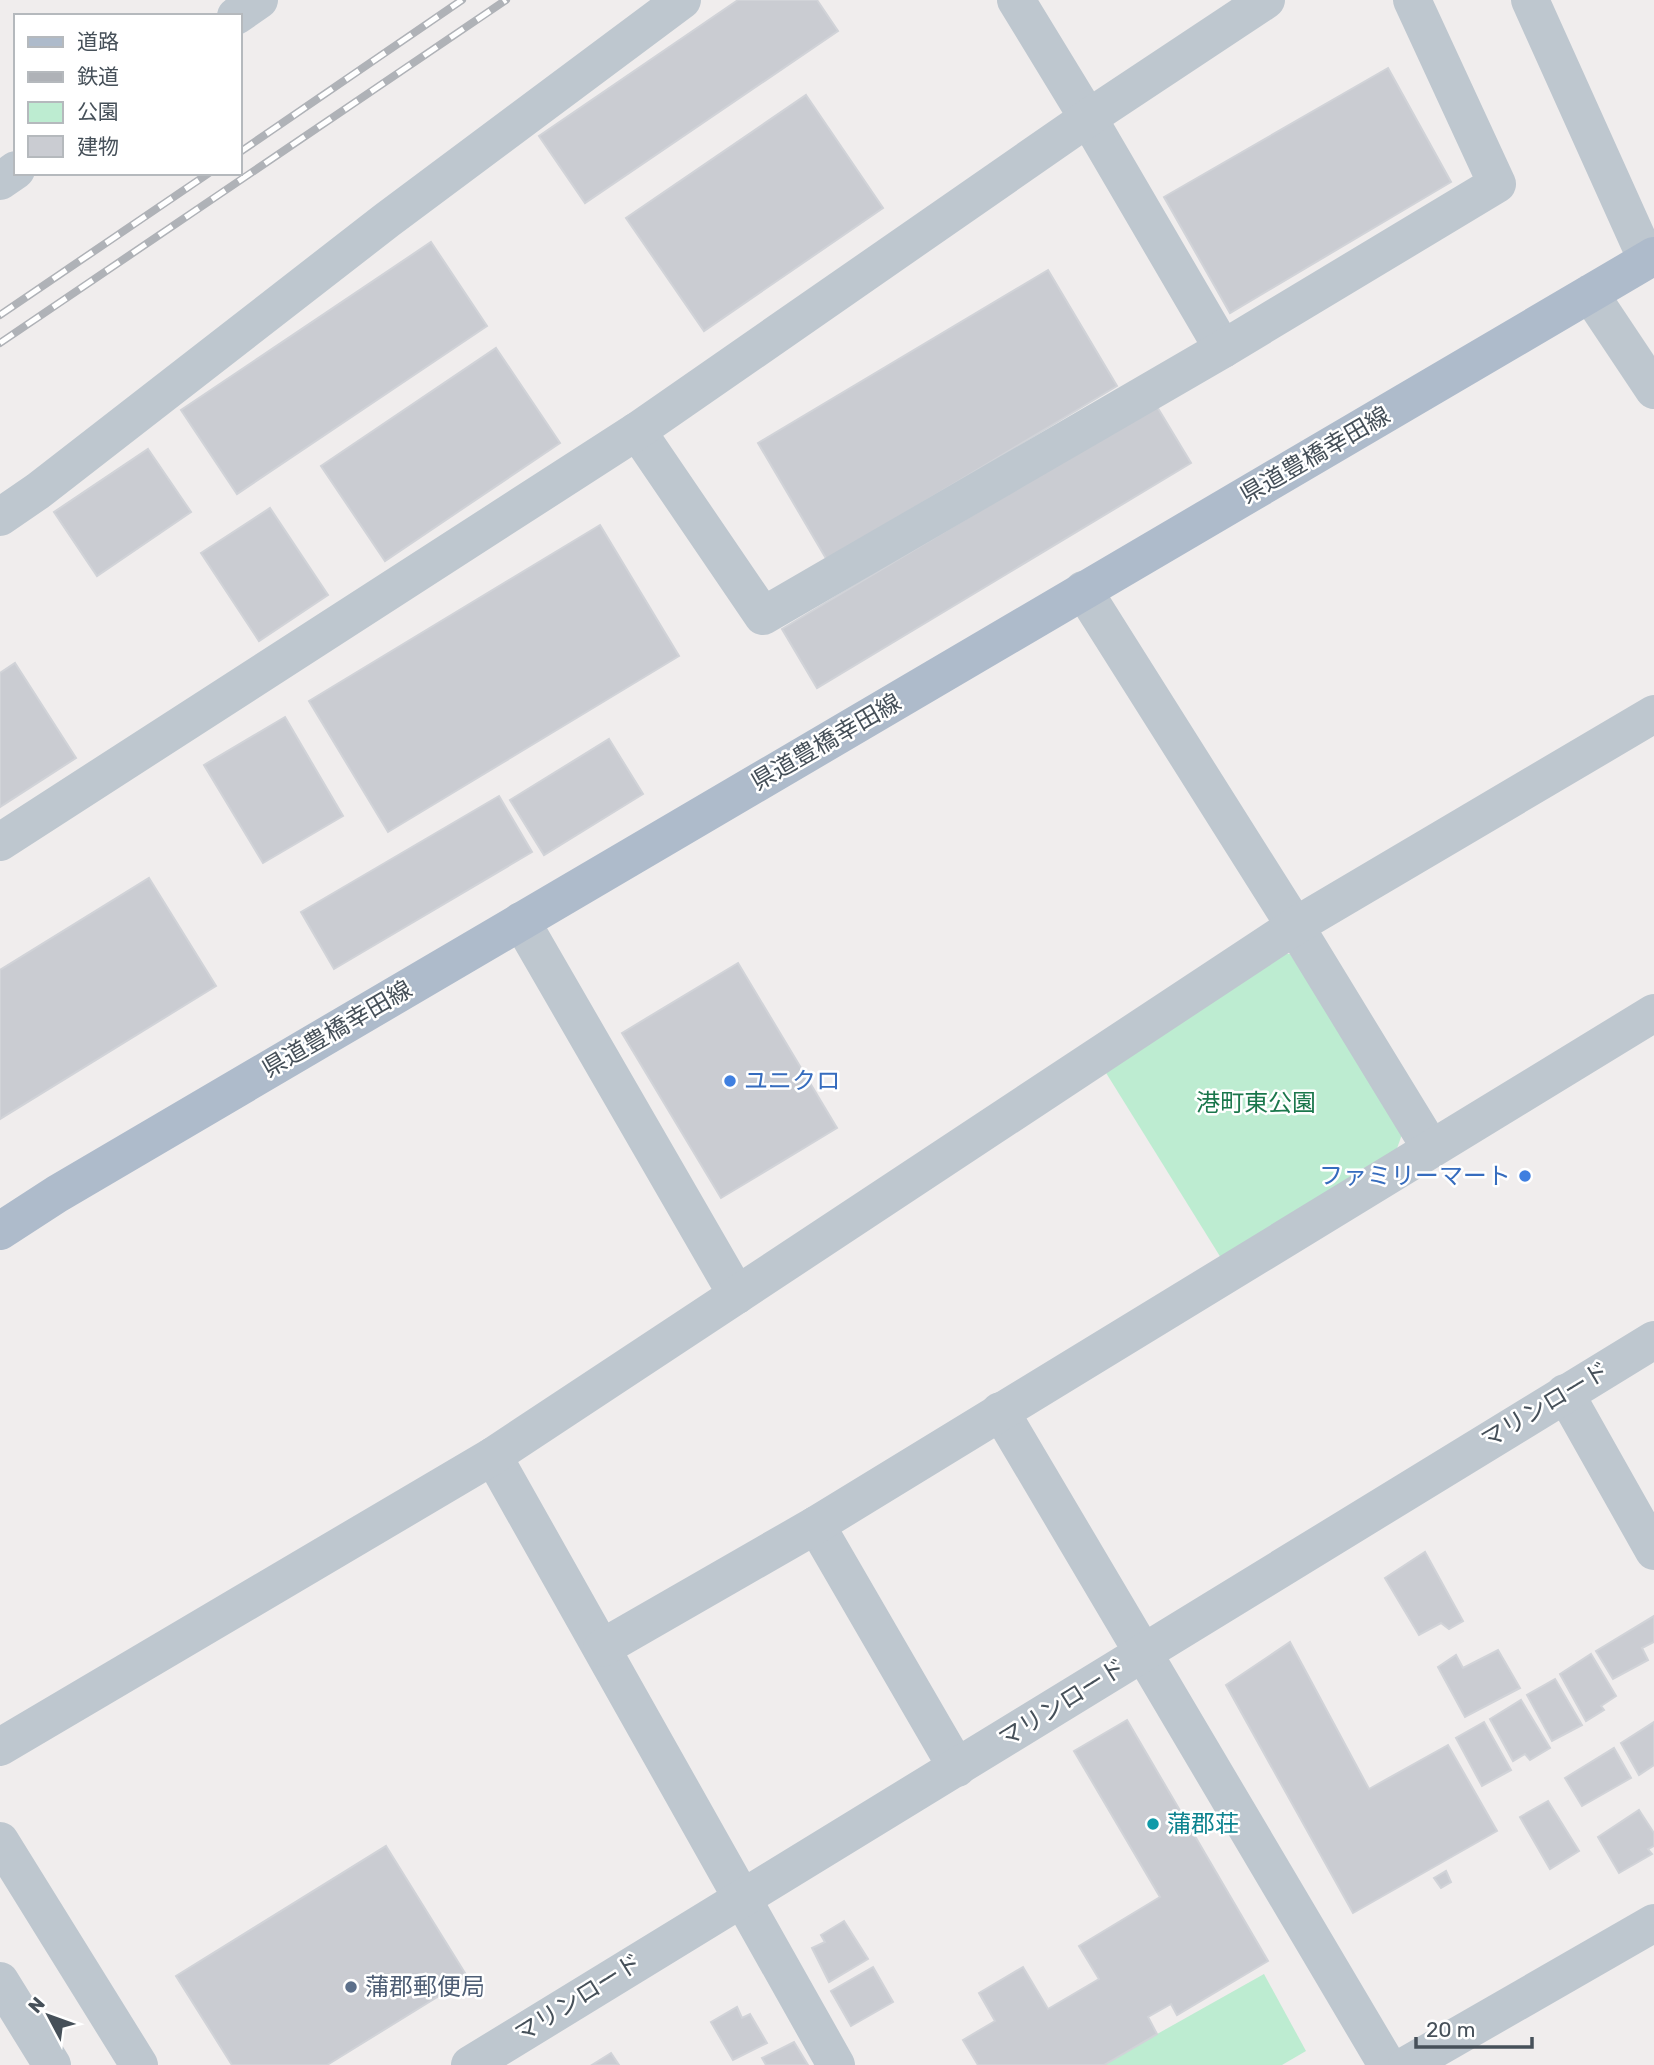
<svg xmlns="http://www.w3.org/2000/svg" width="1654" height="2065" viewBox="0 0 1654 2065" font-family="Rubik,'Noto Sans JP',sans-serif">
	<rect width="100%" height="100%" fill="#f0eded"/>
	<g fill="#bdecd1">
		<polygon points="1281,953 1290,954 1405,1126 1395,1154 1221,1258 1103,1068"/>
		<polygon points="1264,1974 1306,2051 1282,2065 1102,2065"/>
	</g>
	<g fill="#caccd2" stroke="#d1d3d8" stroke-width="2">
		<polygon points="738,0 817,0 838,31 585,203 539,136"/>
		<polygon points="1388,68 1451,182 1230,313 1164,197"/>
		<polygon points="806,95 883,208 704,331 626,218"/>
		<polygon points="431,242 487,326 237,494 181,410"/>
		<polygon points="1048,270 1117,386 827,560 758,443"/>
		<polygon points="496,348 560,443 385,561 321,466"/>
		<polygon points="1156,405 1191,463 817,688 782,629"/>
		<polygon points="148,449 191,512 97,576 54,512"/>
		<polygon points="270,508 328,595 259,641 201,553"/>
		<polygon points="600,525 679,656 388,832 309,701"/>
		<polygon points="15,663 76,758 0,807 0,673"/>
		<polygon points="285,717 343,816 263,863 204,765"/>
		<polygon points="609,739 643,794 544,855 510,800"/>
		<polygon points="499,796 532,852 334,969 301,912"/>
		<polygon points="149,878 216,986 0,1119 0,970"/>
		<polygon points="738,963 837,1128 721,1198 622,1033"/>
		<polygon points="1425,1552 1463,1621 1449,1629 1441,1623 1419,1635 1385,1578"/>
		<polygon points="1654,1616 1654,1642 1642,1648 1648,1660 1613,1679 1596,1651"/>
		<polygon points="1290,1642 1369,1789 1448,1745 1497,1831 1353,1913 1226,1685"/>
		<polygon points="1498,1650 1520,1688 1465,1717 1438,1667 1456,1655 1463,1668"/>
		<polygon points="1591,1654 1616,1696 1601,1706 1604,1710 1586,1721 1560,1674"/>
		<polygon points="1555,1679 1582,1725 1552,1741 1527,1695"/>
		<polygon points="1521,1700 1550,1748 1530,1760 1525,1754 1513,1761 1490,1719"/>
		<polygon points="1127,1720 1268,1961 1177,2015 1171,2004 1148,2017 1157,2034 1104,2065 978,2065 963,2040 995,2021 979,1993 1023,1967 1048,2009 1099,1979 1079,1946 1160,1897 1074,1751"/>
		<polygon points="1484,1722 1511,1770 1482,1786 1456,1738"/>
		<polygon points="1654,1722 1654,1765 1639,1775 1621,1743"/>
		<polygon points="1614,1748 1631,1778 1582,1806 1565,1778"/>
		<polygon points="1548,1801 1579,1851 1550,1869 1520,1817"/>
		<polygon points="1639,1810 1654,1833 1654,1846 1648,1849 1652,1854 1619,1873 1598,1837"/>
		<polygon points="386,1846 468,1978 327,2065 232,2065 176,1976"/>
		<polygon points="1446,1871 1451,1882 1441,1888 1434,1878"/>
		<polygon points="844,1921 868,1959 829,1982 812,1948 825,1942 821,1935"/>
		<polygon points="873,1967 893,2002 851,2026 831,1991"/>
		<polygon points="737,2007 742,2018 750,2014 767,2043 733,2060 711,2022"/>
		<polygon points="794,2042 808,2065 766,2065 762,2058"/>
		<polygon points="611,2053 619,2065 592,2065"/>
	</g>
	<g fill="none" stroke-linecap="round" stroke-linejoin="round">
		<g stroke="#bec7cf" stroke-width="38">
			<polyline points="1016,0 1088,118 1223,349"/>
			<polyline points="1530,0 1647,260"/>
			<polyline points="236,16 259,0"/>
			<polyline points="0,181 16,170"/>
			<polyline points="1590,294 1654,390"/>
			<polyline points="637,431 763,616 1223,349 1497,184 1412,0"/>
			<polyline points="0,517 38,491 387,220 682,0"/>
			<polyline points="1083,590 1295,926 1430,1147"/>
			<polyline points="0,842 637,431 1088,118 1266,0"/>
			<polyline points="521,921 737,1295"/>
			<polyline points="1565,1393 1654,1551"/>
			<polyline points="1000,1411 1387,2065"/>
			<polyline points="493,1456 836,2065"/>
			<polyline points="816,1525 957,1768"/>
			<polyline points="602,1648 816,1525 1654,1013"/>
			<polyline points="0,1747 493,1456 1295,926 1654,714"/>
			<polyline points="0,1841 139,2065"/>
			<polyline points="0,1981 52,2065"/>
			<polyline points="470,2065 1654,1340"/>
			<polyline points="1407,2065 1654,1923"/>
		</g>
		<polyline stroke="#aebbcb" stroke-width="38" points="0,1231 57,1194 1654,256"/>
		<defs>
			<g id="rail">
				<polyline points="240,152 462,0"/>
				<polyline points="0,315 209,173"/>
				<polyline points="0,343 506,0"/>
			</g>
		</defs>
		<use href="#rail" stroke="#afb2b7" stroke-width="8"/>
		<use href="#rail" stroke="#fff" stroke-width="5" stroke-dasharray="16" stroke-linecap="butt"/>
	</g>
	<g fill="#3f7fe0" stroke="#fff" stroke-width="2.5">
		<circle cx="730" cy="1081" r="7"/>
		<circle cx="1525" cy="1176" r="7"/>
	</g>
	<circle fill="#0f9aa8" stroke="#fff" stroke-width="2.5" cx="1153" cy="1824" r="7"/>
	<circle fill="#5c6f8a" stroke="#fff" stroke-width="2.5" cx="351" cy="1987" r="7"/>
	<g text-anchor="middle" stroke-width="5" stroke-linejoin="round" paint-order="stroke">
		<g font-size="24" fill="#465059" stroke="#fff">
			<text transform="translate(1315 455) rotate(-30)" y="8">県道豊橋幸田線</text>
			<text transform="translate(826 742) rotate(-30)" y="8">県道豊橋幸田線</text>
			<text transform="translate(337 1029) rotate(-30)" y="8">県道豊橋幸田線</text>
			<text transform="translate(1545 1405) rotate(-31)" y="8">マリンロード</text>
			<text transform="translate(1062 1703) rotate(-32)" y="8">マリンロード</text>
			<text transform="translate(578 1998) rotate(-32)" y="8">マリンロード</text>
		</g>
		<g font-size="24" fill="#366cbe" stroke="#fff" text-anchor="start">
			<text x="744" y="1089">ユニクロ</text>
			<text x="1511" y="1184" text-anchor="end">ファミリーマート</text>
		</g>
		<g font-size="24" fill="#1b774c" stroke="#fff">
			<text x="1256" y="1111">港町東公園</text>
		</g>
		<g font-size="24" fill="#0d838f" stroke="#fff" text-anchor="start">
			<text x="1167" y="1832">蒲郡荘</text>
		</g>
		<g font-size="24" fill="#4e5e75" stroke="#fff" text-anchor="start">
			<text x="365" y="1995">蒲郡郵便局</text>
		</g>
	</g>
	<rect x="14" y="14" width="228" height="161" fill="#ffffff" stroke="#b5b9bd" stroke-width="2"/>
	<rect x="28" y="37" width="35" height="10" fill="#aebbcb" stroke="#b5b9bd" stroke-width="2"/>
	<text x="77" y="49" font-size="21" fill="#465059">道路</text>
	<rect x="28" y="72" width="35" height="10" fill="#afb2b7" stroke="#b5b9bd" stroke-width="2"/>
	<text x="77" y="84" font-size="21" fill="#465059">鉄道</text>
	<rect x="28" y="102" width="35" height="21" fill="#bdecd1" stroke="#b5b9bd" stroke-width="2"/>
	<text x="77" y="119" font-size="21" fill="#465059">公園</text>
	<rect x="28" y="136" width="35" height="21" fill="#caccd2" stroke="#b5b9bd" stroke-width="2"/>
	<text x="77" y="154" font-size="21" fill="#465059">建物</text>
	<g transform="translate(49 2016) rotate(311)" stroke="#ffffff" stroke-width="5" paint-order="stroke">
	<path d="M0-5L12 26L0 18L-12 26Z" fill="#465059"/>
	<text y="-10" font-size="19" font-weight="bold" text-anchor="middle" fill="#465059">N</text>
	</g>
	<path d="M1416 2037v10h116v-10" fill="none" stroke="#465059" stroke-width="3.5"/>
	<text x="1426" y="2037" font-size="21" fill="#465059" stroke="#ffffff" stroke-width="5" paint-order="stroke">20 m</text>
</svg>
